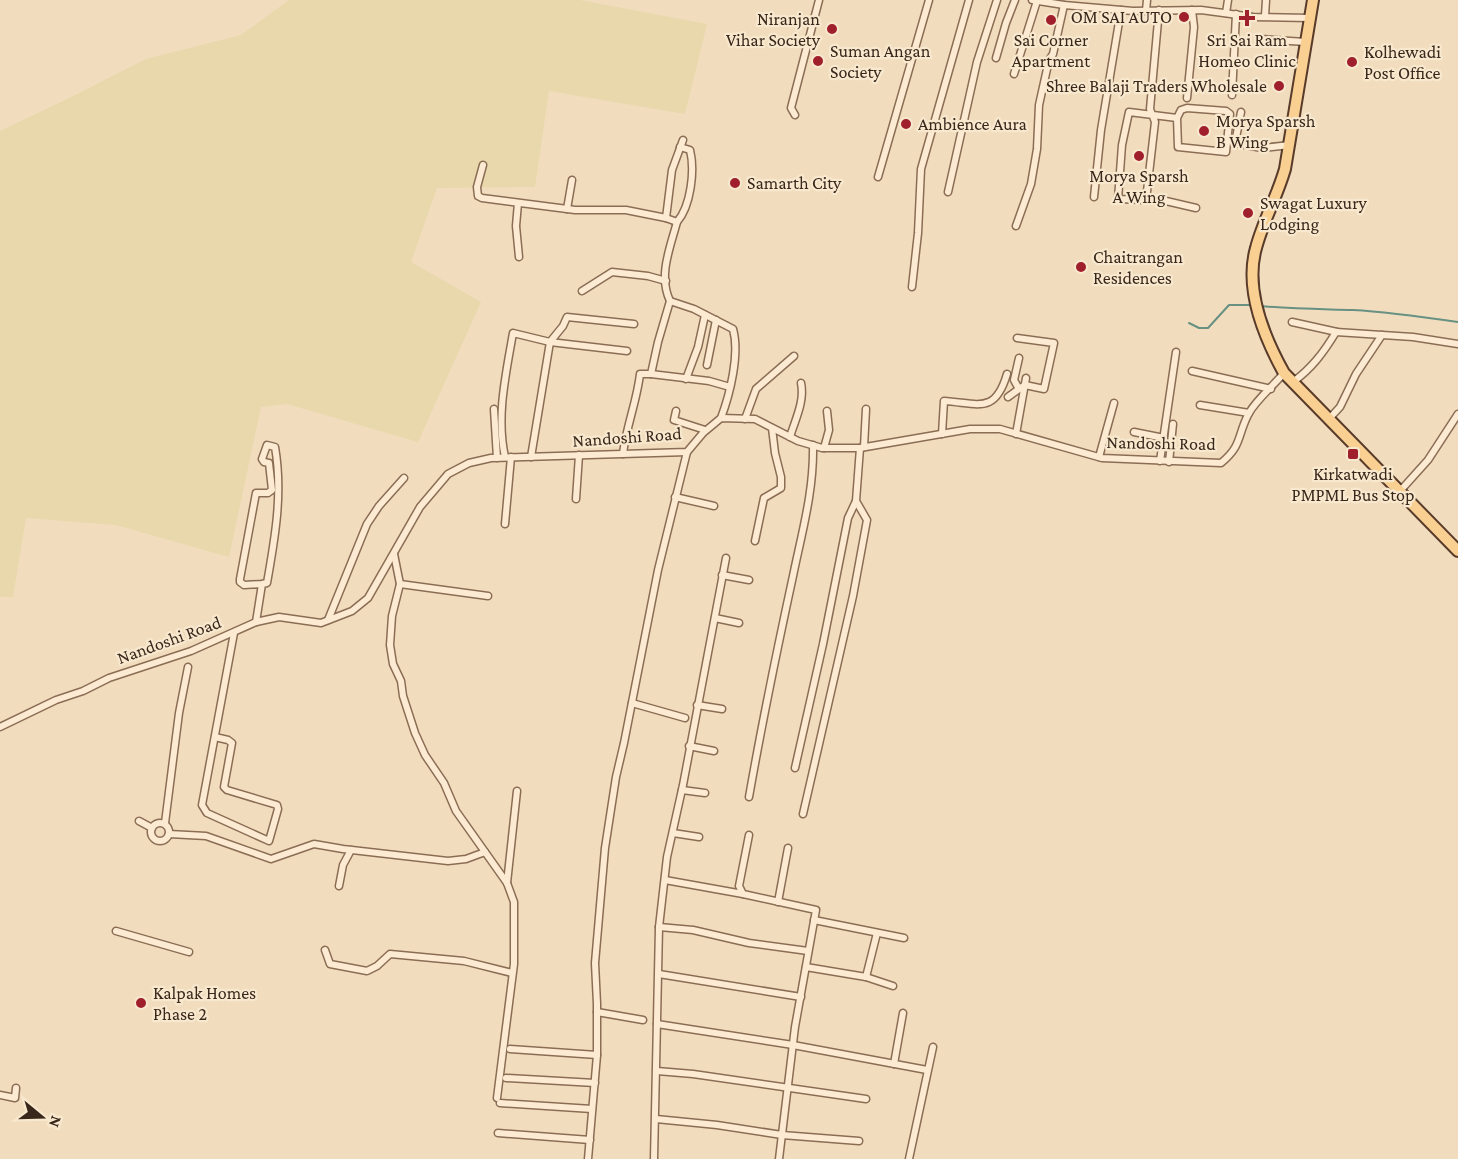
<svg xmlns="http://www.w3.org/2000/svg" width="1458" height="1159" viewBox="0 0 1458 1159" font-family="'Crimson Pro',serif">
	<rect width="100%" height="100%" fill="#f1ddbe"/>
	<polygon fill="#e8d8ab" points="289,0 580,0 707,24 685,114 549,91 535,187 437,188 411,262 481,302 418,442 287,404 261,407 229,557 116,525 26,518 13,597 0,597 0,131 69,98 146,59 241,35"/>
	<g fill="none" stroke-linecap="round" stroke-linejoin="round">
		<g stroke="#689183" stroke-width="2">
			<path d="M1260,306C1292,309 1321,309 1353,310C1388,312 1423,317 1458,322"/>
			<polyline points="1189,323 1199,328 1208,328 1229,305 1252,305"/>
		</g>
		<defs>
			<g id="minor">
				<polyline points="1032,0 1064,5 1133,11 1201,10 1253,17 1310,18"/>
				<polyline points="1159,10 1150,109 1155,122 1146,200 1118,199 1122,145 1129,112 1177,118 1181,110 1187,108 1226,111 1230,114 1226,152 1178,147 1177,118"/>
				<polyline points="1146,11 1147,0"/>
				<polyline points="1226,13 1228,0"/>
				<polyline points="1265,16 1266,0"/>
				<polyline points="1260,39 1306,42"/>
				<polyline points="996,58 1006,23 1015,0"/>
				<polyline points="1014,74 1037,1"/>
				<polyline points="1232,95 1236,14"/>
				<polyline points="1187,98 1194,27 1192,10"/>
				<polyline points="1241,112 1235,143 1262,148 1290,145"/>
				<polyline points="795,115 791,108 819,0"/>
				<polyline points="483,165 477,187 478,196 482,198 575,210 626,210 666,218"/>
				<polyline points="878,177 929,0"/>
				<polyline points="948,192 977,62 997,0"/>
				<polyline points="1094,197 1101,130 1121,10"/>
				<polyline points="1146,200 1166,201 1196,208"/>
				<polyline points="518,203 516,226 519,257"/>
				<polyline points="567,209 572,180"/>
				<polyline points="677,222 666,218 672,170 683,140"/>
				<polyline points="1016,226 1031,184 1037,149 1039,105 1049,60 1053,54 1064,5"/>
				<polyline points="912,287 918,233 921,169 969,0"/>
				<polyline points="582,291 612,272 648,276 666,281"/>
				<path d="M670,301L694,309L733,329C740,354 730,394 721,418"/>
				<polyline points="1292,322 1337,332"/>
				<polyline points="1017,338 1054,343 1044,389 1025,385 1019,389"/>
				<polyline points="707,365 716,320"/>
				<polyline points="1192,371 1271,389"/>
				<polyline points="651,374 709,381 730,387"/>
				<polyline points="686,379 698,347 705,315"/>
				<path d="M1293,382C1312,368 1324,352 1336,332L1413,337L1458,344"/>
				<polyline points="1008,397 1019,389 1014,380 1019,358"/>
				<polyline points="1200,405 1249,413"/>
				<polyline points="494,409 497,458"/>
				<polyline points="676,411 674,420 705,430"/>
				<polyline points="745,419 756,389 794,356"/>
				<polyline points="1328,420 1340,407 1356,374 1382,335"/>
				<polyline points="1134,432 1164,438"/>
				<path d="M942,434L944,401C978,403 995,415 1007,374"/>
				<polyline points="1016,434 1026,378"/>
				<path d="M790,437C795,420 805,401 801,383"/>
				<polyline points="864,447 866,409"/>
				<polyline points="824,448 829,430 827,411"/>
				<path d="M623,454C626,427 637,401 640,374H651L658,342L670,301C658,276 670,248 677,222C691,206 695,170 690,150L680,147"/>
				<path d="M505,457C496,416 506,374 513,333L550,342L627,351"/>
				<polyline points="531,457 550,342 563,326 567,317 634,324"/>
				<polyline points="1099,457 1114,403"/>
				<polyline points="1160,461 1176,352"/>
				<polyline points="1169,462 1173,424"/>
				<polyline points="1401,490 1428,460 1458,414"/>
				<polyline points="675,497 714,506"/>
				<polyline points="576,499 579,455"/>
				<polyline points="505,524 511,457"/>
				<polyline points="755,541 764,498 781,488 781,477 775,453 772,428"/>
				<polyline points="394,554 400,584 392,616 390,645 393,664 401,681 403,696 415,733 425,755 444,783 456,811 507,883 514,902 514,964 497,1098"/>
				<polyline points="722,575 749,580"/>
				<polyline points="400,584 488,596"/>
				<polyline points="715,618 739,623"/>
				<polyline points="328,620 367,524 379,506 404,478"/>
				<path d="M256,622L262,584L267,583C275,538 283,493 275,447L267,445L262,459L264,462L269,463L272,490L268,493H256L240,579V582L244,585L262,584"/>
				<polyline points="632,703 685,718"/>
				<polyline points="697,705 722,709"/>
				<path d="M0,727L56,700L83,691L109,678L191,651L256,622L279,617L321,623L352,611L368,598L420,507L448,474L469,463L491,458L687,452L703,433L721,418L755,419L798,441L822,448H860L970,429H1000L1102,458L1221,463C1243,445 1237,435 1249,413C1257,399 1273,386 1284,373"/>
				<polyline points="215,737 228,740 232,743 224,787 227,790 277,805 278,809 269,841 207,813 202,805 234,633"/>
				<polyline points="689,746 714,751"/>
				<polyline points="795,768 823,644 848,518 856,501"/>
				<polyline points="682,790 705,793"/>
				<path d="M749,797C762,723 777,650 793,576C802,532 814,491 813,445"/>
				<polyline points="803,814 853,596 867,520 856,501 860,448"/>
				<polyline points="139,821 152,828"/>
				<circle cx="160" cy="832" r="9"/>
				<polyline points="165,823 179,713 188,667"/>
				<polyline points="673,833 699,837"/>
				<polyline points="169,834 206,836 271,859 314,844 343,849 448,861 466,859 485,852"/>
				<polyline points="749,835 739,886 743,894 816,910 795,1027 779,1159"/>
				<polyline points="665,880 743,894"/>
				<polyline points="507,883 517,791"/>
				<polyline points="339,886 343,865 351,850"/>
				<polyline points="778,902 788,848"/>
				<polyline points="814,920 904,938"/>
				<polyline points="659,927 693,930 749,943 808,951"/>
				<polyline points="116,931 189,952"/>
				<polyline points="325,950 330,964 367,971 377,966 390,954 464,961 512,973"/>
				<polyline points="806,967 866,977 893,986"/>
				<polyline points="659,974 801,997"/>
				<polyline points="866,977 877,933"/>
				<polyline points="597,1012 643,1020"/>
				<polyline points="657,1024 793,1045 927,1070"/>
				<polyline points="510,1049 597,1055"/>
				<polyline points="894,1064 903,1013"/>
				<polyline points="657,1071 693,1074 866,1099"/>
				<polyline points="506,1078 595,1083"/>
				<polyline points="0,1095 15,1098 16,1088"/>
				<polyline points="500,1103 592,1109"/>
				<polyline points="656,1119 717,1125 782,1135 859,1141"/>
				<polyline points="498,1133 590,1140"/>
				<polyline points="588,1159 597,1055 597,1004 595,963 605,848 616,777 624,743 658,570 687,452"/>
				<polyline points="654,1159 659,927 667,857 683,785 726,558"/>
				<polyline points="909,1159 933,1047"/>
			</g>
			<path id="primary" d="M1313,0L1285,169C1277,197 1263,221 1256,248C1244,290 1264,337 1284,373L1458,551"/>
		</defs>
		<use href="#minor" stroke="#8b6d55" stroke-width="9"/>
		<use href="#primary" stroke="#583b2a" stroke-width="14"/>
		<use href="#minor" stroke="#fcebd2" stroke-width="6"/>
		<use href="#primary" stroke="#f9cf92" stroke-width="10"/>
	</g>
	<g fill="#9f202c" stroke="#f8e8ce" stroke-width="2">
		<circle cx="1184" cy="17" r="6"/>
		<path d="M1244 9h6v6h6v6h-6v6h-6v-6h-6v-6h6z"/>
		<circle cx="1051" cy="20" r="6"/>
		<circle cx="832" cy="29" r="6"/>
		<circle cx="818" cy="61" r="6"/>
		<circle cx="1352" cy="62" r="6"/>
		<circle cx="1279" cy="86" r="6"/>
		<circle cx="906" cy="124" r="6"/>
		<circle cx="1204" cy="131" r="6"/>
		<circle cx="1139" cy="156" r="6"/>
		<circle cx="735" cy="183" r="6"/>
		<circle cx="1248" cy="213" r="6"/>
		<circle cx="1081" cy="267" r="6"/>
		<rect x="1347" y="448" width="12" height="12" rx="3"/>
		<circle cx="141" cy="1003" r="6"/>
	</g>
	<g text-anchor="middle" stroke-width="4.5" stroke-linejoin="round" paint-order="stroke">
		<g font-size="18" fill="#39271b" stroke="#f8e8ce" text-anchor="start">
			<text x="1172" y="23" text-anchor="end">OM SAI AUTO</text>
			<text x="820" y="25" text-anchor="end">Niranjan<tspan x="820" dy="21">Vihar Society</tspan></text>
			<text x="1051" y="46" text-anchor="middle">Sai Corner<tspan x="1051" dy="21">Apartment</tspan></text>
			<text x="1247" y="46" text-anchor="middle">Sri Sai Ram<tspan x="1247" dy="21">Homeo Clinic</tspan></text>
			<text x="830" y="57">Suman Angan<tspan x="830" dy="21">Society</tspan></text>
			<text x="1364" y="58">Kolhewadi<tspan x="1364" dy="21">Post Office</tspan></text>
			<text x="1267" y="92" text-anchor="end">Shree Balaji Traders Wholesale</text>
			<text x="1216" y="127">Morya Sparsh<tspan x="1216" dy="21">B Wing</tspan></text>
			<text x="918" y="130">Ambience Aura</text>
			<text x="1139" y="182" text-anchor="middle">Morya Sparsh<tspan x="1139" dy="21">A Wing</tspan></text>
			<text x="747" y="189">Samarth City</text>
			<text x="1260" y="209">Swagat Luxury<tspan x="1260" dy="21">Lodging</tspan></text>
			<text x="1093" y="263">Chaitrangan<tspan x="1093" dy="21">Residences</tspan></text>
			<text x="1353" y="480" text-anchor="middle">Kirkatwadi<tspan x="1353" dy="21">PMPML Bus Stop</tspan></text>
			<text x="153" y="999">Kalpak Homes<tspan x="153" dy="21">Phase 2</tspan></text>
		</g>
		<g font-size="18" fill="#39271b" stroke="#f8e8ce">
			<text transform="translate(627 437) rotate(-4)" y="6">Nandoshi Road</text>
			<text transform="translate(1161 443) rotate(1)" y="6">Nandoshi Road</text>
			<text transform="translate(169 640) rotate(-20)" y="6">Nandoshi Road</text>
		</g>
	</g>
	<g transform="translate(42 1117) rotate(109)" stroke="#f8e8ce" stroke-width="4.5" paint-order="stroke">
	<path d="M0-4.5L10 22L0 15L-10 22Z" fill="#39271b"/>
	<text y="-9" font-size="16" font-weight="bold" text-anchor="middle" fill="#39271b">N</text>
	</g>
</svg>
